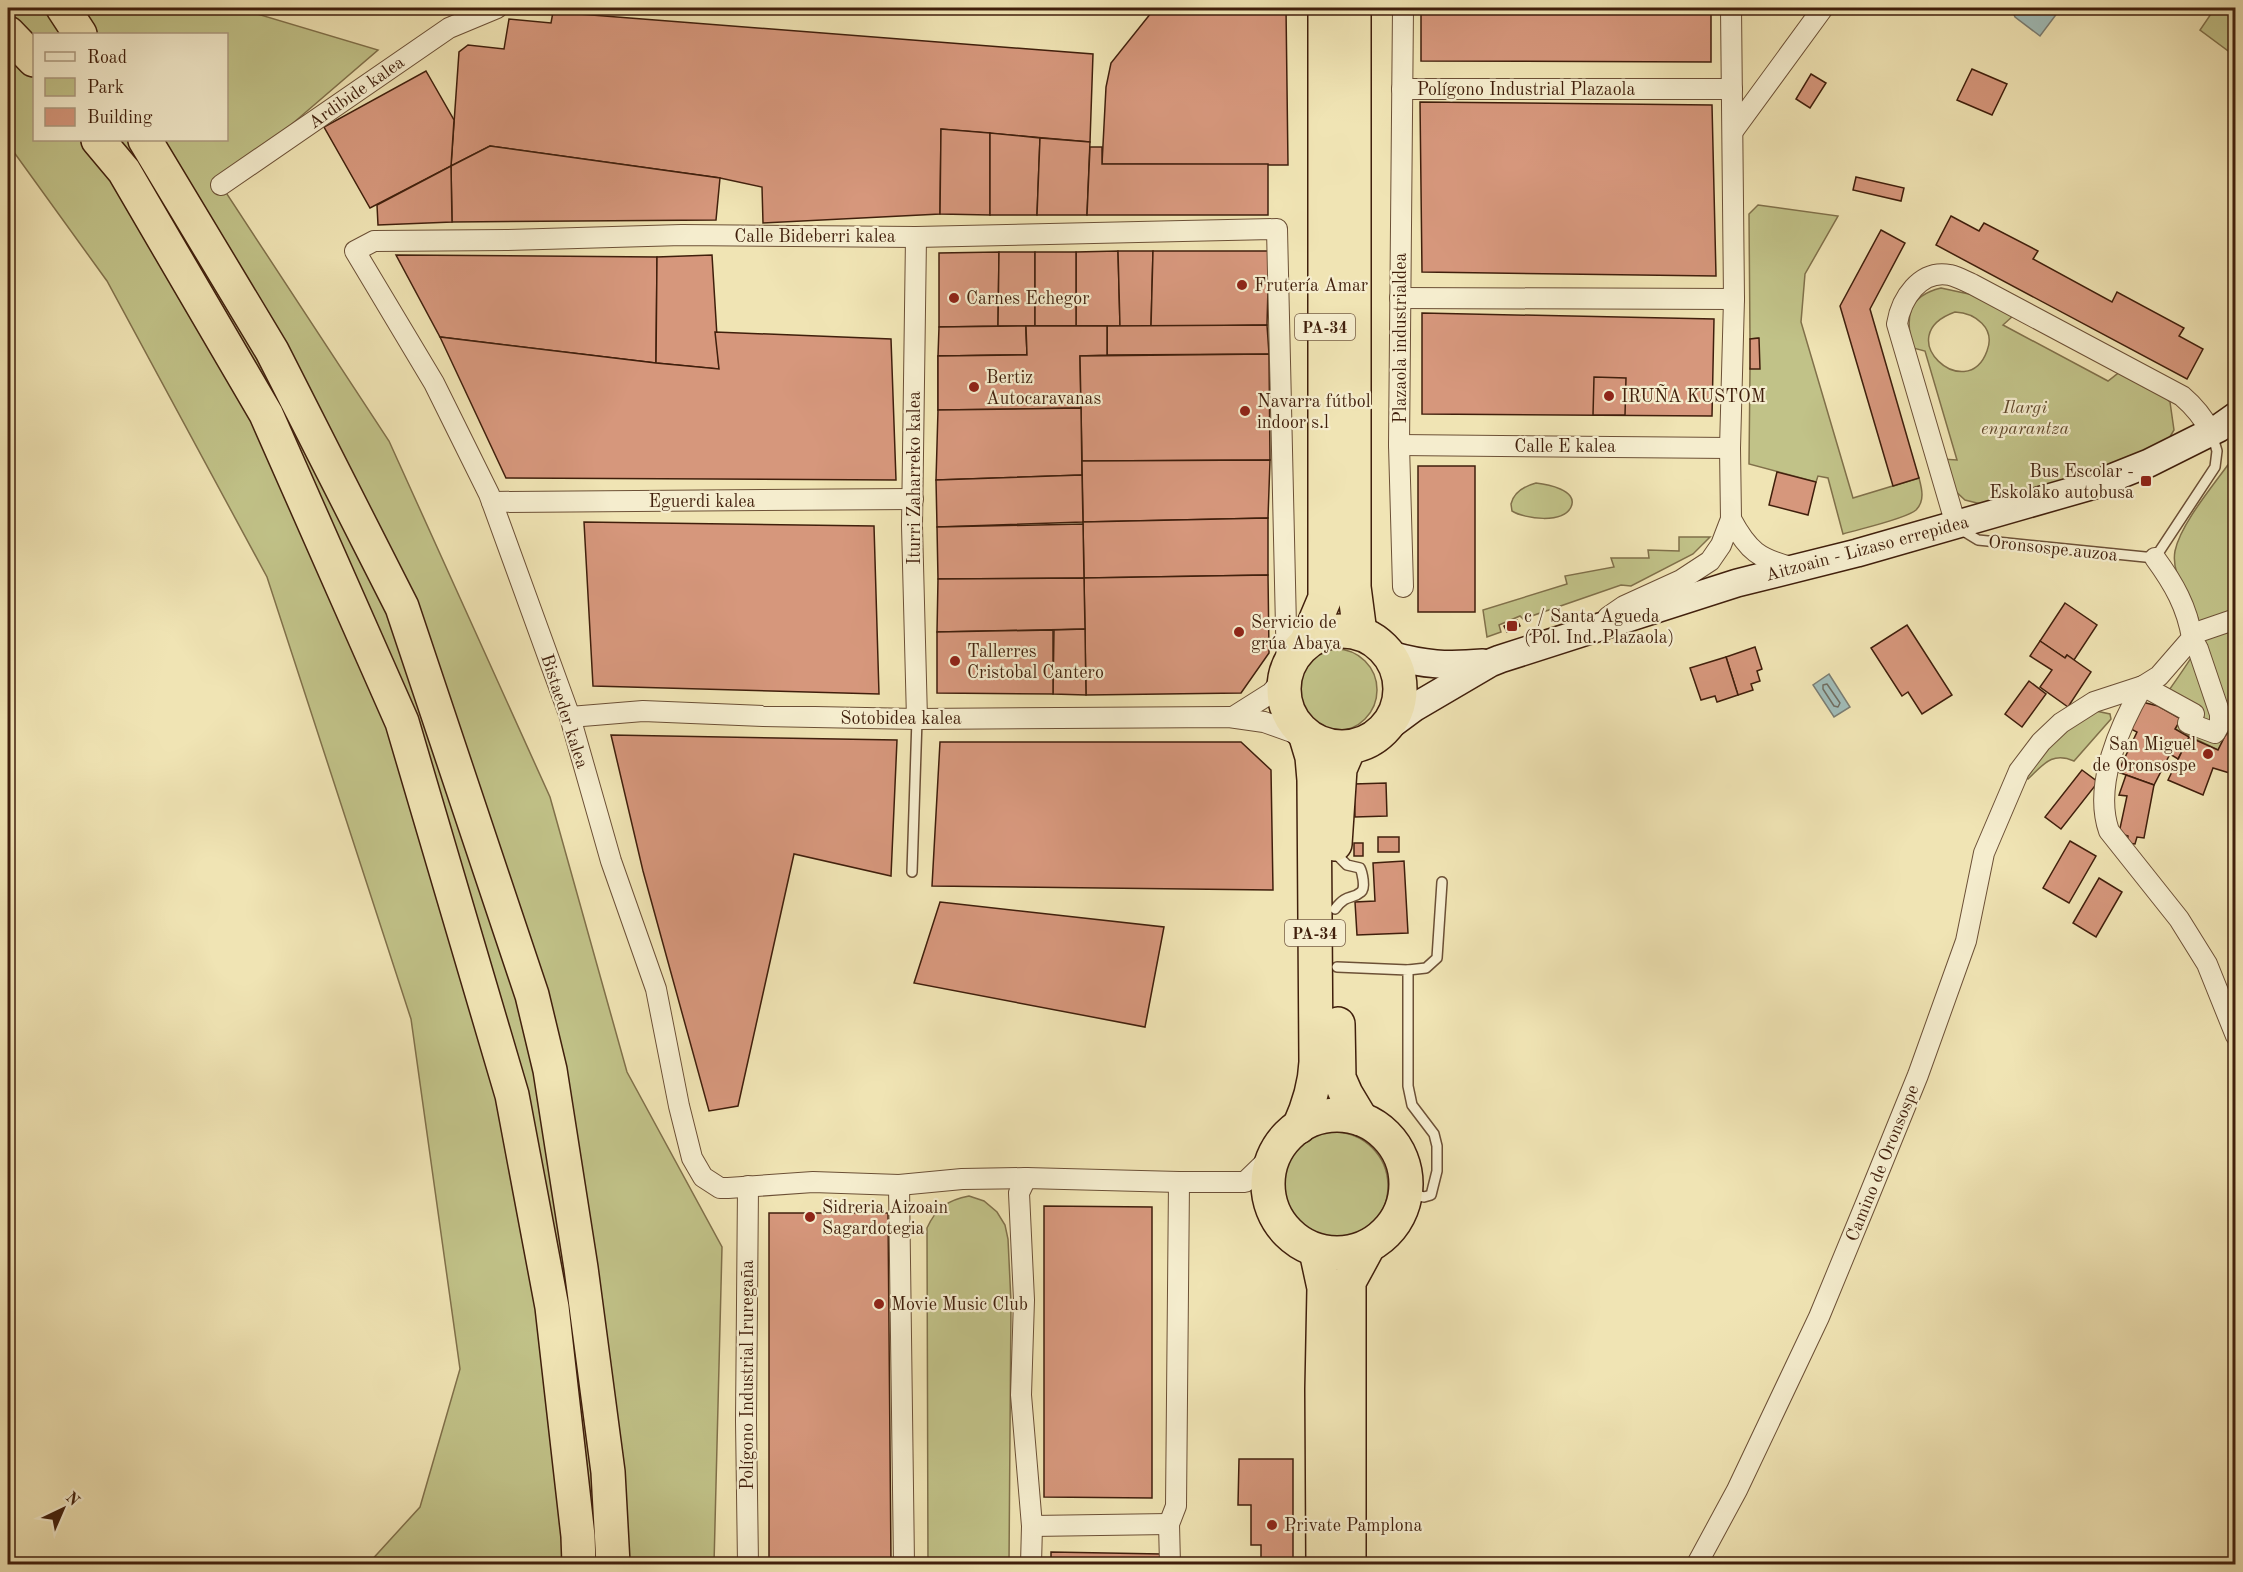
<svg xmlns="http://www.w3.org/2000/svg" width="2243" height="1572" viewBox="0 0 2243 1572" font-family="'Old Standard TT',serif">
	<rect width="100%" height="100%" fill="#f0e4b4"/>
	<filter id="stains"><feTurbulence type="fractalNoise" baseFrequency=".00333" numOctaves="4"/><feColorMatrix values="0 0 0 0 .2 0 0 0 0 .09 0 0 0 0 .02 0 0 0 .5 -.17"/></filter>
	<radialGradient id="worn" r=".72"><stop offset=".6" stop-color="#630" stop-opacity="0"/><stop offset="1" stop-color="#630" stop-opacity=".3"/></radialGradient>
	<g fill="#c1c288" stroke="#80704a" stroke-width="1.5" fill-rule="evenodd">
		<path d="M8,8H237L378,50L221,185L389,441L550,797L627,1072L722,1247L714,1564H368L420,1507L460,1369L411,1019L267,577L107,281L8,144ZM34,34H226V140H34Z"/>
		<polygon points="2215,8 2235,8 2235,56 2200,30"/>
		<path d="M1758,205L1838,216L1805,274L1801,322L1853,498L1919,478C1922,489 1925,501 1916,510C1906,519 1859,529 1843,534L1828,478L1818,476L1816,482L1749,464L1750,369L1758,338L1750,339L1749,214Z"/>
		<path d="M1941,288L1978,296L2014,315L2003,325L2108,381L2121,371L2159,392L2170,402L2174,430L2164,447L2009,499L1981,504L1965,500L1950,486L1942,459L1957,460L1925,351L1913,348C1905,318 1907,296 1941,288ZM1955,312C1975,313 1996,328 1987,351C1967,406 1888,336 1955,312Z"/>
		<path d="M2235,455V722L2225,736L2218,750L2175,729L2180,719L2158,706C2165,695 2199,650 2200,641C2206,608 2169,584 2175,551C2181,522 2218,480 2235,455Z"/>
		<path d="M1536,483C1546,484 1579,490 1571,507C1563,524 1525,519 1512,511L1511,504C1514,491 1525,486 1536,483Z"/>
		<polygon points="1679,537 1710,537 1693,554 1631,586 1621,585 1523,619 1520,616 1499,625 1501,632 1487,637 1483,610 1567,584 1565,576 1614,567 1611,558 1649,558 1648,550 1679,551"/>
		<circle cx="1336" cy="690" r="41"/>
		<path d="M2096,711L2110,714L2111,719L2074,761C2052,751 2043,765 2028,779L2022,774L2056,737Z"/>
		<circle cx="1334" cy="1186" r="54"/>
		<path d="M969,1196L984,1201L997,1212L1005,1225L1008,1239L1011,1302L1009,1564H928L927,1228C936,1208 948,1200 969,1196Z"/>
	</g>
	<g fill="#a0bcb8" stroke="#7a7d73" stroke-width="1.5">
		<polygon points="2016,8 2061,8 2040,36 2015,17 2013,12"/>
		<polygon points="1829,674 1850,707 1834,717 1813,685"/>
	</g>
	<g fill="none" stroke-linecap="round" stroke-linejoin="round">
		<polygon stroke="#706e62" stroke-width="1.5" points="1827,684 1840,703 1838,707 1834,706 1823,689 1823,685"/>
	</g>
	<g fill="#d6977c" stroke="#401f0c" stroke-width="1.5">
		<polygon points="1155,8 1286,8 1288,165 1102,164 1106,87 1111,63"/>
		<polygon points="1421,8 1711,8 1711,62 1421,61"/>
		<polygon points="553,12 1093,54 1090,142 941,129 940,214 763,223 762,187 720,178 490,146 451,166 459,52 468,45 504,49 509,19 551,23"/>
		<polygon points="1972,69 2007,84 1992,115 1957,100"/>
		<polygon points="426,71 454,120 451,166 370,208 324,127"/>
		<polygon points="1811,74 1826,83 1810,108 1796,99"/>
		<polygon points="1420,102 1712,105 1716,276 1422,272"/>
		<polygon points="941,129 990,133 990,215 940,214"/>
		<polygon points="990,133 1040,138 1037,215 990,215"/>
		<polygon points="1040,138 1090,142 1087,215 1037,215"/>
		<polygon points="490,146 720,178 716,220 452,222 451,166"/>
		<polygon points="1090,147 1102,147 1102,164 1268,164 1268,215 1087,215"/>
		<polygon points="451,166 452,222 378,225 377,205"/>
		<polygon points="1856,177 1904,188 1901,201 1853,190"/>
		<polygon points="1951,216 1979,231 1984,223 2038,251 2033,259 2112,302 2117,292 2184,328 2179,336 2203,349 2187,379 1936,245"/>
		<polygon points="1881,230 1905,243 1870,309 1919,478 1893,486 1840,306"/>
		<polygon points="1118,251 1120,326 1076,326 1076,252"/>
		<polygon points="1118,251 1153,251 1151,327 1120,326"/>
		<polygon points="1153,251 1269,251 1267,325 1151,327"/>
		<polygon points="999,252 998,326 939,327 939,253"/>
		<polygon points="999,252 1035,252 1035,326 998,326"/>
		<rect x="1035" y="252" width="41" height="74"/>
		<polygon points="396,255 657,257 656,363 440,337"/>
		<polygon points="712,255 719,369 656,363 657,257"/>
		<polygon points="1422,313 1714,319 1712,416 1422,414"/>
		<polygon points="1267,325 1269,354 1107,355 1107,326"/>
		<polygon points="1026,326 1027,355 938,356 939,327"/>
		<polygon points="1026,326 1107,326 1107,355 1080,356 1081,408 938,410 938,356 1027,355"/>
		<polygon points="1026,326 1107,326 1107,355 1080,356 1081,408 938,410 938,356 1027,355"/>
		<polygon points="715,332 891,339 896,480 506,478 440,337 656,363 719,369"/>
		<polygon points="1759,338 1760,369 1750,369 1750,339"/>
		<polygon points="1269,354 1270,460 1082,461 1080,356"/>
		<polygon points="1594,377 1626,378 1625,415 1593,415"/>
		<polygon points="1081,408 1082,475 936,480 938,410"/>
		<polygon points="1270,460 1268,518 1083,522 1082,461"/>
		<rect x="1418" y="466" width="57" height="146"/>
		<polygon points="1777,472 1816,482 1808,515 1769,505"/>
		<polygon points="1082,475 1083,522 937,527 936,480"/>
		<polygon points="1268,518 1268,575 1084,578 1083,522"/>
		<polygon points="584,522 874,526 879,694 593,686"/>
		<polygon points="1083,524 1084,578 938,579 937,527"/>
		<polygon points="1268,575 1269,653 1241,693 1086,695 1084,578"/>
		<polygon points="1084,578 1085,629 937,632 938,579"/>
		<polygon points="2065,603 2097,625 2074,660 2067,655 2065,658 2040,641"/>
		<polygon points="1517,620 1520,626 1507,632 1504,626"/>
		<polygon points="1907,625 1952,695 1922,714 1908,692 1902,696 1871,648"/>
		<polygon points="1085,629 1086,695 1053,694 1054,630"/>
		<polygon points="1053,630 1053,694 937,693 937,632"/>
		<polygon points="2040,641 2065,658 2067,655 2091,672 2068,707 2040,687 2052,670 2030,656"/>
		<polygon points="1755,647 1762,669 1757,671 1760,681 1751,684 1753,690 1738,695 1726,657"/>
		<polygon points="1726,657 1738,695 1717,702 1715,696 1701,700 1690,668"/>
		<polygon points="2029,681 2046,694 2022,727 2005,714"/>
		<polygon points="2142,702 2158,706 2181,719 2175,729 2189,737 2178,759 2170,754 2154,785 2118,772 2137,732 2127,727"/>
		<polygon points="2236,722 2236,775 2213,768 2203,795 2168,780 2189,737 2218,750 2225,736"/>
		<polygon points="611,735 897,740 891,876 794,854 738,1106 709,1111 643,871"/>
		<polygon points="940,742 1241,742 1271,770 1273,890 932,886"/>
		<polygon points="2082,770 2098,782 2061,829 2045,817"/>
		<polygon points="2126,775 2154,785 2144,838 2137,837 2135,844 2127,843 2128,836 2119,833 2127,796 2119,795"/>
		<polygon points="1386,783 1387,816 1355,817 1354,784"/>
		<rect x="1378" y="837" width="21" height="15"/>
		<polygon points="2070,841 2096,856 2069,903 2043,888"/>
		<rect x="1354" y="843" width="9" height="13"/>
		<polygon points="1404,861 1408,933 1357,935 1355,902 1375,901 1373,863"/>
		<polygon points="2099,878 2122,892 2096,937 2073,923"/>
		<polygon points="940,902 1164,927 1145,1027 914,983"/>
		<polygon points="1044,1206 1152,1207 1152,1498 1044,1497"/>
		<polygon points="769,1213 888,1213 891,1564 769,1564"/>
		<polygon points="1239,1459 1293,1459 1293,1564 1261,1564 1261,1545 1251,1545 1251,1505 1238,1505"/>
		<polygon points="1051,1552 1161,1554 1161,1564 1051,1564"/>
	</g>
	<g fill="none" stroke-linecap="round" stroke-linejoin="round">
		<defs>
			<g id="lane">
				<polyline points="1960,529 1978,540 2155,558 2215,467 2217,451 2212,434"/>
				<path d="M1334,852L1347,865L1360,868C1362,872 1366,888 1361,892C1352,900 1347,893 1335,909"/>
				<polyline points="912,872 917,719"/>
				<polyline points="1337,967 1408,970 1408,1086 1412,1105 1434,1134 1437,1146 1437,1171 1431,1195 1424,1197 1407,1193"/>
				<polyline points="1408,970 1426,968 1437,958 1442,882"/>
			</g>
			<g id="street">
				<polyline points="1403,8 1399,445 1403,587"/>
				<polyline points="1402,89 1732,89"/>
				<polyline points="1733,131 1823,8"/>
				<polyline points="221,185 449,28 497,8"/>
				<polyline points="916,237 912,526 917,719"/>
				<polyline points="1400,298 1734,299"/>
				<polyline points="1399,445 1730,448"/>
				<polyline points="492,502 913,499"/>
				<path d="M1731,519C1748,551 1759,559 1794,568"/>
				<path d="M1956,525L1897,324C1901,299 1920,269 1950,275C1958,277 1965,281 1972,284L2182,396C2195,407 2203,417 2211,432"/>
				<polyline points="1608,617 1624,606 1681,580 1710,561 1721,545 1731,519 1730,448 1734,299 1731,8"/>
				<path d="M2143,686C2120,725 2093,785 2109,831L2179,919L2207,964L2236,1036"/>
				<polyline points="2143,686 2194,714 2188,723 2215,733 2220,724 2220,714 2198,649 2192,638 2198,632 2236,619"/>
				<polyline points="570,717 643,711 763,716 917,719 1229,717 1264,722 1306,737"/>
				<polyline points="1233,717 1271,693 1286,676"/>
				<polyline points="1275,1153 1245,1182 1179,1182 1026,1178 962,1179 899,1185 813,1182 728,1188 720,1188 703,1177 692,1158 679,1106 656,989 611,861 570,717 489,494 434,383 355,251 374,241 507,240 682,235 916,237 1277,229 1287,671"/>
				<polyline points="1026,1178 1019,1193 1024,1300 1021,1395 1032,1526 1031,1564"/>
				<polyline points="899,1185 904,1564"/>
				<polyline points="748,1186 746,1421 748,1564"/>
				<polyline points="1032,1526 1169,1524"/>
				<polyline points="1170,1564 1169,1524 1176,1506 1179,1182"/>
				<path d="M1697,1564L1737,1490L1819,1317L1866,1203L1918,1075L1966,941L1984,853L2019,771L2041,742L2061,723L2094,702L2143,686L2159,676L2192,638C2187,607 2174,584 2155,558"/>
			</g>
			<g id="secondary">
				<path d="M1390,655C1425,665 1447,666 1483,663"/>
				<polyline points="1388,727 1415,707 1490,663 1500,659 1737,583 1857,553 2094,485 2149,463 2219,428 2236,416"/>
			</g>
			<g id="highway">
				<polyline points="63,8 80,34"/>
				<polyline points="1354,8 1354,587 1360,633"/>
				<polyline points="8,33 34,60"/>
				<polyline points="98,140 124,171 266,414 402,722 512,1095 552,1307 578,1536 579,1564"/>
				<polyline points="145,140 272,351 402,607 532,995 550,1070 581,1268 608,1472 613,1564"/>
				<circle cx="1342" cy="689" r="58"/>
				<polyline points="1306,643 1325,598 1325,8"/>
				<polyline points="1335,844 1340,769 1349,748"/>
				<polyline points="1338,1024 1339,1078 1346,1094 1361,1119"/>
				<circle cx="1337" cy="1184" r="69"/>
				<path d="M1299,1127C1309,1105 1315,1086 1316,1062L1314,780L1312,757L1306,737"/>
				<polyline points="1316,1251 1324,1288 1322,1389 1323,1564"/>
				<polyline points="1349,1564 1349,1282 1368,1247"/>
			</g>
		</defs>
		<use href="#lane" stroke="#6c5036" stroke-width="12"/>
		<use href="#street" stroke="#6c5036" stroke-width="22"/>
		<use href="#secondary" stroke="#401f0c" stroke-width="30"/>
		<use href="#highway" stroke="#401f0c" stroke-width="36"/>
		<use href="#lane" stroke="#f5edce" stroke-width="9"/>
		<use href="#street" stroke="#f5edce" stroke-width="20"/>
		<use href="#secondary" stroke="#f5edce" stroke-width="27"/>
		<use href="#highway" stroke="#f0e4b4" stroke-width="33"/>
	</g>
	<g fill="#8f2418" stroke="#f5edce" stroke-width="2">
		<circle cx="1242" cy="285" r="6"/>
		<circle cx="954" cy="298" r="6"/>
		<circle cx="974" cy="387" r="6"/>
		<circle cx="1609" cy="396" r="6"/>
		<circle cx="1245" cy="411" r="6"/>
		<rect x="2140" y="475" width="12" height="12" rx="3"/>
		<rect x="1506" y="620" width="12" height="12" rx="3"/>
		<circle cx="1239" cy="632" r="6"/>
		<circle cx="955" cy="661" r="6"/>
		<circle cx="2208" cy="754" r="6"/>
		<circle cx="810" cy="1217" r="6"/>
		<circle cx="879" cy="1304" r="6"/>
		<circle cx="1272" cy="1525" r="6"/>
	</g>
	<g text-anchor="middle" stroke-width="4.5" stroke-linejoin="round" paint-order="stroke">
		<g fill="#f5edce" stroke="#765d46" stroke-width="1.5">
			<rect x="1295" y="314" width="60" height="26" rx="4.5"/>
			<rect x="1285" y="920" width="60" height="26" rx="4.5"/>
		</g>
		<g font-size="16" font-weight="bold" fill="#401f0c">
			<text x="1325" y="333">PA-34</text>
			<text x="1315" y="939">PA-34</text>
		</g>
		<g font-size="18" fill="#401f0c" stroke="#f5edce">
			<text x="1526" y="95">Polígono Industrial Plazaola</text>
			<text transform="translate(356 92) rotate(-35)" y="6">Ardibide kalea</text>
			<text x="815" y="242">Calle Bideberri kalea</text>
			<text transform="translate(1400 338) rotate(-90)" y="6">Plazaola industrialdea</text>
			<text x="1565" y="452">Calle E kalea</text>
			<text transform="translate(914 478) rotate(-90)" y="6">Iturri Zaharreko kalea</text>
			<text x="702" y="507">Eguerdi kalea</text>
			<text transform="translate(1867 548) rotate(-15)" y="6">Aitzoain - Lizaso errepidea</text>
			<text transform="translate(2053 548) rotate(6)" y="6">Oronsospe auzoa</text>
			<text transform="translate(565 711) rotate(72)" y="6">Bistaeder kalea</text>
			<text x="901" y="724">Sotobidea kalea</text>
			<text transform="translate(1882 1163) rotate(-68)" y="6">Camino de Oronsospe</text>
			<text transform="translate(747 1375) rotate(-90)" y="6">Polígono Industrial Iruregaña</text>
		</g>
		<g font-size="18" fill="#401f0c" stroke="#f5edce" text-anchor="start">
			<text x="1254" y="291">Frutería Amar</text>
			<text x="966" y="304">Carnes Echegor</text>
			<text x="986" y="383">Bertiz<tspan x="986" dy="21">Autocaravanas</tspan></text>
			<text x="1621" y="402">IRUÑA KUSTOM</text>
			<text x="1257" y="407">Navarra fútbol<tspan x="1257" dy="21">indoor s.l</tspan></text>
			<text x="2134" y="477" text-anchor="end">Bus Escolar -<tspan x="2134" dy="21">Eskolako autobusa</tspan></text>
			<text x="1524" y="622">c / Santa Agueda<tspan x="1524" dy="21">(Pol. Ind. Plazaola)</tspan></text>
			<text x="1251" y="628">Servicio de<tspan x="1251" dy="21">grúa Abaya</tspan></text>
			<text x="967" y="657">Tallerres<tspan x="967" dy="21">Cristobal Cantero</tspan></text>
			<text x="2196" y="750" text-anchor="end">San Miguel<tspan x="2196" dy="21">de Oronsospe</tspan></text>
			<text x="822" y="1213">Sidreria Aizoain<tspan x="822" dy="21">Sagardotegia</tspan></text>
			<text x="891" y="1310">Movie Music Club</text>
			<text x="1284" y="1531">Private Pamplona</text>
		</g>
		<g font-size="18" font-style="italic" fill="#60482b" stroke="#f5edce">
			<text x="2025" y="413">Ilargi<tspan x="2025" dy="21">enparantza</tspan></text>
		</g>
	</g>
	<rect width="2243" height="1572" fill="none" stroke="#f0e4b4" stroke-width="30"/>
	<rect x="9" y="9" width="2225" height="1554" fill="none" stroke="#401f0c" stroke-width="3"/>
	<rect x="15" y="15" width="2213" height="1542" fill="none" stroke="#401f0c" stroke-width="1.5"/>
	<rect x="33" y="33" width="195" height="108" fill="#f5edce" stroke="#ad9b80" stroke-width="1.5"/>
	<rect x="45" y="52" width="30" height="9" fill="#f5edce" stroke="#ad9b80" stroke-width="1.5"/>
	<text x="87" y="63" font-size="18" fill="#401f0c">Road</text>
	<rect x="45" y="78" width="30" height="18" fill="#c1c288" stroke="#ad9b80" stroke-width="1.5"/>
	<text x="87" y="93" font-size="18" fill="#401f0c">Park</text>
	<rect x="45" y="108" width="30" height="18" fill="#d6977c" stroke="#ad9b80" stroke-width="1.5"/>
	<text x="87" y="123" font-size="18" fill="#401f0c">Building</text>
	<g transform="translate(63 1509) rotate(44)" stroke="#f5edce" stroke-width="4.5" paint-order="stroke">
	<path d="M0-4.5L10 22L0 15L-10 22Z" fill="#401f0c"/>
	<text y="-9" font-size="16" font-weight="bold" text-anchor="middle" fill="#401f0c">N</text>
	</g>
	<rect width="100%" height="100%" filter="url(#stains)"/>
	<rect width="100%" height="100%" fill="url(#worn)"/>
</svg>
